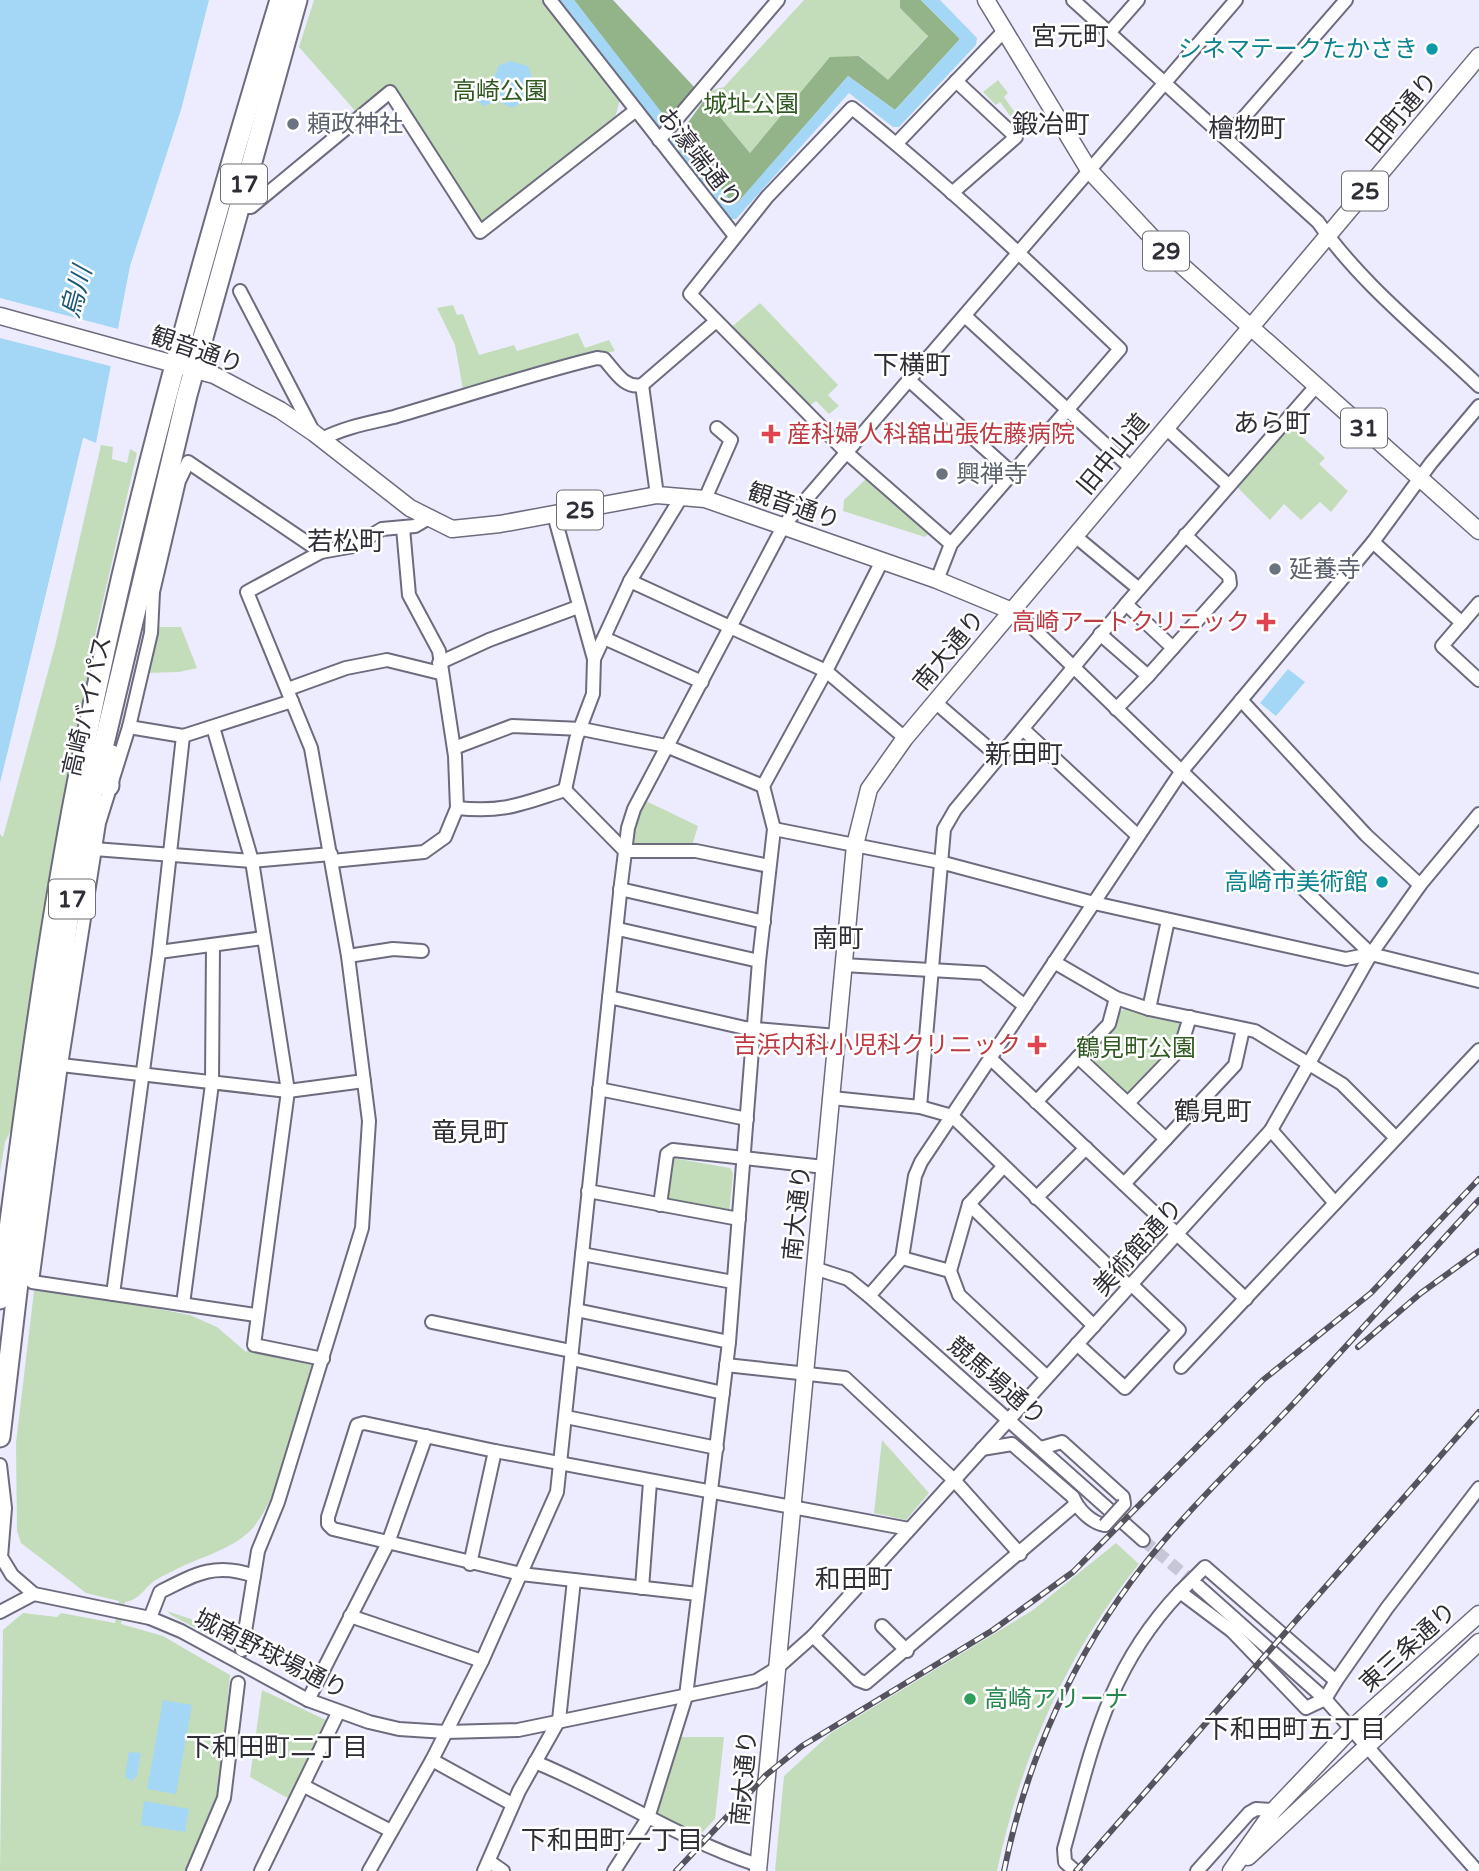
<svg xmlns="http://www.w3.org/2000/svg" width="1479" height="1871" viewBox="0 0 1479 1871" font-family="'Varela Round','Noto Sans JP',sans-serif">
	<rect width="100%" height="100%" fill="#edecfe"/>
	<g fill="#c3ddbb">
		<polygon points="314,0 542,0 620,100 613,125 488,221 478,220 391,86 357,113 299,47"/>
		<polygon points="804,0 900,0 900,8 928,35 888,81 860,56 830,58 750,153 705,99 712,90 724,87"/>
		<polygon points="998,80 1008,93 1004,97 1018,117 1014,121 1000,102 996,105 983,92"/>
		<polygon points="760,303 838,385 828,395 839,406 829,414 816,401 808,407 728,330"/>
		<polygon points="453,305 457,315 463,314 479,355 514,345 517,351 578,333 585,348 609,340 615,351 463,390 455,345 437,308"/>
		<polygon points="1289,425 1325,458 1319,464 1348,491 1331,512 1320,502 1301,520 1284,504 1270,520 1237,487 1237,480"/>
		<polygon points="101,445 113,447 112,459 127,463 130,449 137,453 91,653 17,1118 5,1142 0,1172 0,834 3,837 56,642"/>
		<polygon points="868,477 931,532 925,537 843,511 844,500"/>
		<polygon points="156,627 181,627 197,668 179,672 146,673"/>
		<polygon points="646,801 698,826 691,849 632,848 636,818"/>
		<polygon points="1125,1008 1178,1021 1181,1026 1176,1049 1132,1094 1126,1094 1090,1061 1090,1054 1114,1028 1118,1014"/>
		<polygon points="673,1158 730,1168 733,1173 729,1215 664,1203 669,1162"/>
		<path d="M41,1287L190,1315L217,1327L246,1352L249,1349L310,1360L312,1364L307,1381L310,1382C297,1422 278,1503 250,1531C229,1551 199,1557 173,1571C167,1574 160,1577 154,1581C145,1588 138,1601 125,1602L121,1624L163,1636L230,1675L219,1789L186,1871H0L3,1630L23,1613L57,1617L61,1613L115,1623L119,1601L86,1593L21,1543L17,1531L16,1443L34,1291Z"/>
		<polygon points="882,1440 929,1493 906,1520 874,1513"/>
		<path d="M1116,1543L1139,1564C1066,1654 1021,1758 997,1871H775L784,1776L831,1733L1033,1610Z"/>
		<polygon points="167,1611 239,1635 235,1649 171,1615"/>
		<polygon points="262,1690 326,1720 328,1726 291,1800 250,1777"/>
		<polygon points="678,1737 724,1737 715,1819 699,1836 658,1817 653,1812"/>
	</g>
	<g fill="#93b389">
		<polygon points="574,0 613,0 696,89 668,122"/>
		<polygon points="900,0 921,0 960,39 895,110 848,76 738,203 733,204 679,135 705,99 750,153 830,57 859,56 888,80 928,36 900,8"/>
	</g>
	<g fill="#a4d7f5">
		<polygon points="0,0 209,0 181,110 130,266 96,443 84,438 0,783"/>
		<polygon points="558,0 574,0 733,204 738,202 848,76 895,110 960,39 921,0 940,0 977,38 976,45 899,127 893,127 849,93 736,219 729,219"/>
		<polygon points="510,61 528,66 534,83 518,105 512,108 497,101 484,106 470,95 456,96 457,88 463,86 482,88 497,72 498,66"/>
		<polygon points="1288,669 1305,682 1276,716 1260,703"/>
		<polygon points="163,1700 192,1705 176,1794 147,1789"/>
		<polygon points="129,1752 141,1753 137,1776 131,1781 125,1776"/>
		<polygon points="144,1801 189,1809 185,1832 141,1825"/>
	</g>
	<g fill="#edecfe">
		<polygon points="0,298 122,330 114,367 0,338"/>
		<polygon points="83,438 100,445 96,447 86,443 42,629 3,784 0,787"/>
	</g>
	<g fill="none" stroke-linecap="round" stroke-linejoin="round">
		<polyline stroke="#c7c6d6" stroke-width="12" stroke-dasharray="12 6" stroke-linecap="butt" points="1143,1540 1198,1586"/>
		<defs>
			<g id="minor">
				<polyline points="550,0 735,236"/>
				<path d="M1073,0L1318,222C1361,284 1425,334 1479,386"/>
				<polyline points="1109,33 1138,0"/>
				<polyline points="1226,138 1346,0"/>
				<polyline points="659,140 778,0"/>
				<polyline points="897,143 1004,31"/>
				<polyline points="952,193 1016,137 956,81"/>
				<polyline points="237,207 251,207 390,92 480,232 636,110"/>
				<polyline points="240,291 314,433"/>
				<polyline points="965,316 1131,468"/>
				<polyline points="910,381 1012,473"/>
				<polyline points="642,385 657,495"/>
				<polyline points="1165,427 1227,484"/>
				<path d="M322,439C345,427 369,423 394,417C462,397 528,375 597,358L604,359C615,371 624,389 642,385L715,322"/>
				<polyline points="705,499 731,440 717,428"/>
				<polyline points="554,515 594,659"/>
				<polyline points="403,528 409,595 439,651 455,756 457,808"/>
				<polyline points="1075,536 1139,589"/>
				<polyline points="1373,542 1462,623"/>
				<path d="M937,580L951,544L1120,349C1033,266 946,183 852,108L767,197L690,294L847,453L951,544"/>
				<polyline points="630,581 826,671 905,738"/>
				<polyline points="1479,603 1442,646 1479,680"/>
				<polyline points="1126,604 1173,648"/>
				<polyline points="1012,611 1032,627 1371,954 1479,981"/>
				<polyline points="1100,634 1148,676 1230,584 1229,576 1185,535"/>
				<polyline points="604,638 702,682"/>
				<polyline points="439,663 489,640 578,607"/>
				<polyline points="288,689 346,668 387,660 440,673"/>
				<polyline points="1241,700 1366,835 1420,885"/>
				<polyline points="935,702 1000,758"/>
				<polyline points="1116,709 1148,676"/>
				<polyline points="129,727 183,736 292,701"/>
				<polyline points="213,727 252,861 288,1091 254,1345 323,1359"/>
				<polyline points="1024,730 1138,836"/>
				<polyline points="454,748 512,726 582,729 666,746 763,786"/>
				<polyline points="565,790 576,739 593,694 594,659 630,581 682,496"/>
				<polyline points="774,829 940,862 1094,903 1346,959 1371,954"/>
				<polyline points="94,849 252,861 331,854"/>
				<path d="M332,861L424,852L445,837L457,808C504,813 521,804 565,790L625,851H696L769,866"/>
				<polyline points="620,889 764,922"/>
				<polyline points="618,929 759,961"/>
				<polyline points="159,952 263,938"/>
				<polyline points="348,956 393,949 422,951"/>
				<polyline points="1054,962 1116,998 1149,1009 1255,1031 1342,1084 1396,1138"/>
				<polyline points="843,965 983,973 1025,1006"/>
				<polyline points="609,997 745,1028 837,1036"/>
				<polyline points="1149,1009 1168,920"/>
				<polyline points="1078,1057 1166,1139"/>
				<polyline points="991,1059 1246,1299"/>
				<polyline points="61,1065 288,1091 364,1081"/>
				<polyline points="599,1089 747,1119"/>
				<polyline points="832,1098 920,1107 952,1116 1130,1287"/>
				<polyline points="1036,1102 1109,1024 1116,998"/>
				<polyline points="1128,1103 1180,1049 1190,1017"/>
				<polyline points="920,1107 944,829 955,810 1126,604 1317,385"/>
				<polyline points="1271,1130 1335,1203"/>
				<polyline points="1003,1167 969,1204 950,1271 959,1295 1047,1377"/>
				<polyline points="1124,1184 1235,1065 1243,1029"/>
				<polyline points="588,1191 739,1219"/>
				<polyline points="1036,1198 1086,1148"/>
				<polyline points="969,1204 1094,1326"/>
				<polyline points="660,1205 667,1154 673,1150 824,1167"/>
				<polyline points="582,1254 733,1282"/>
				<polyline points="902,1258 950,1271"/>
				<polyline points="814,1268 848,1279 869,1296 1143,1540"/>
				<polyline points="113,1294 159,952 183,736"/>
				<polyline points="869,1296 902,1258 915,1176 921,1162 1181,772 1373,542 1431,463 1479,406"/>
				<polyline points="183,1304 212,1084 213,945"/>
				<polyline points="576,1310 729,1342"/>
				<polyline points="256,1315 32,1282 61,1065 99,823 129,727 151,633 153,592 179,481 188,462 321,552"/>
				<polyline points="432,1322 571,1351"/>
				<polyline points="1077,1344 1125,1388 1179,1330 1132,1285"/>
				<polyline points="572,1359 723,1393"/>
				<polyline points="726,1365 845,1378 954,1480 1020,1554"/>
				<polyline points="1181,1367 1479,1050"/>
				<polyline points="566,1417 717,1448"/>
				<polyline points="1041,1448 1062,1442 1123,1497 1124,1504"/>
				<path d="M982,1449L1012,1444L1073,1497C1078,1510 1092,1523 1105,1525"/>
				<polyline points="0,1465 5,1508 1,1557 12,1575 34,1594 150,1618 181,1631 308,1700 369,1722 399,1729 446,1732 518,1730 756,1681 777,1668 813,1636 1271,1130 1371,954 1420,885 1479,814"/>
				<polyline points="470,1564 495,1451"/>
				<polygon points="1205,1567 1336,1681 1325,1699 1306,1708 1232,1631 1180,1592"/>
				<polyline points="1198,1586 1325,1699 1477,1871"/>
				<polyline points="642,1588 650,1482"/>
				<polyline points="698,1594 521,1574 333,1529 328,1524 328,1517 357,1425 364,1423 495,1451 909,1529"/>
				<polyline points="0,1612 34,1594"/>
				<polyline points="350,1616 482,1661"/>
				<path d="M150,1618L160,1592C195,1574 216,1562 254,1576"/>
				<polyline points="882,1626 907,1651"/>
				<polyline points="813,1636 858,1680 866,1683 1076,1504"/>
				<polyline points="242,1650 258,1551 278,1502 362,1228 369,1121 348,956 311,748 247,592 321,552 354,546 382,529 415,526 427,519"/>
				<polyline points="1336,1681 1387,1608 1479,1488"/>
				<polyline points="308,1700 388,1543 426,1436"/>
				<polyline points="432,1760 512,1804"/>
				<path d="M535,1762C611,1793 680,1840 758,1865"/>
				<polyline points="304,1786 391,1831"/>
				<polyline points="490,1862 503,1871"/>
				<polyline points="193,1871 224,1798 238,1683"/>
				<polyline points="261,1871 338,1713"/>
				<polyline points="369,1871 432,1760 482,1661 557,1492 621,884 628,828 634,809 784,525 1236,0"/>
				<polyline points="484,1871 519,1791 559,1720 574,1580"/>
				<polyline points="614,1871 648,1818 686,1696 729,1342 759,961 774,829 763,786 826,671 882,561"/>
				<path d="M1075,1871L1065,1862L1064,1849C1092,1749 1106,1670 1180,1592"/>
				<polyline points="1197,1871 1249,1813 1256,1809 1274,1810"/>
			</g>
			<g id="major">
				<polyline points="986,0 1089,170 1161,247 1479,531"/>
				<polyline points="0,316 214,375 280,410 314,433 410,508 452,529 500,524 657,495 705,499 937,580 1012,611"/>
				<polyline points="1248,1857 1479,1642"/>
				<polyline points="758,1871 855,845 869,789 905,738 1479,56"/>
				<polyline points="1231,1871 1274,1810 1352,1728 1479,1614"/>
			</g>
			<g id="highway">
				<polyline points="109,786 108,767 112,755"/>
				<path d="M0,1299C21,1135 42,972 72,810C124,536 199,267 280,0"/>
				<polyline points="0,1437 23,1240 68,921 88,811 187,395 297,0"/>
			</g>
		</defs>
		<use href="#minor" stroke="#6d6b7e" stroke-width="16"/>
		<use href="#major" stroke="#6d6b7e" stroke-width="19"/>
		<use href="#highway" stroke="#6d6b7e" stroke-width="23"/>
		<use href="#minor" stroke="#fff" stroke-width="12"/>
		<use href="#major" stroke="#fff" stroke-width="16"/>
		<use href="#highway" stroke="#fff" stroke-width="19"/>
		<defs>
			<g id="rail">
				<polyline points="1358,1347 1421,1293 1479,1251"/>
				<polyline points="676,1871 766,1775 802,1746 993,1630 1073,1572 1263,1380 1371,1293 1479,1179"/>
				<path d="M1004,1871C1026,1761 1074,1654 1143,1566C1189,1508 1243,1457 1294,1403C1356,1336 1417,1267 1479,1200"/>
				<polyline points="1076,1871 1479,1412"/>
			</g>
		</defs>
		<use href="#rail" stroke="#54535e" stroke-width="6"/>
		<use href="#rail" stroke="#fff" stroke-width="3.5" stroke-dasharray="10" stroke-linecap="butt"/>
		<defs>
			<polyline id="minor-bridge" points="1105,1525 1124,1504"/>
		</defs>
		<use href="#minor-bridge" stroke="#6d6b7e" stroke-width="16" stroke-linecap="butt"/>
		<use href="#minor-bridge" stroke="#fff" stroke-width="12"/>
	</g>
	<g fill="#0f9aa8" stroke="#fff" stroke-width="2.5">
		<circle cx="1432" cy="49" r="7"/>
		<circle cx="1382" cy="882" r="7"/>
	</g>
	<g fill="#6b7280" stroke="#fff" stroke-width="2.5">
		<circle cx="293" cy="124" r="7"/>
		<circle cx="942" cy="474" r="7"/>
		<circle cx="1275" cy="569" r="7"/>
	</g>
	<g fill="#e0444e" stroke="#fff" stroke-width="2.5">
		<path d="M767.5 423.5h7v7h7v7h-7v7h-7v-7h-7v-7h7z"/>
		<path d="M1262.5 611.5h7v7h7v7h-7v7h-7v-7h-7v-7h7z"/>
		<path d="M1033.5 1034.5h7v7h7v7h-7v7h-7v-7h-7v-7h7z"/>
	</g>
	<circle fill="#2e9e5b" stroke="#fff" stroke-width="2.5" cx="970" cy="1699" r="7"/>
	<g text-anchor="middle" stroke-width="5" stroke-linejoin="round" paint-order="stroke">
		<g fill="#fff" stroke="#6d6d73" stroke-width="2">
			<rect x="221" y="164.5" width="46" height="39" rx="5"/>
			<rect x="1342" y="171.5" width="46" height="39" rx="5"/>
			<rect x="1143" y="231.5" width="46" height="39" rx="5"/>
			<rect x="1341" y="408.5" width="46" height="39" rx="5"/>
			<rect x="557" y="490.5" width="46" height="39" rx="5"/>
			<rect x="49" y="879.5" width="46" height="39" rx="5"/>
		</g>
		<g font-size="23" font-weight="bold" fill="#2f2e37">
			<text x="244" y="192">17</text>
			<text x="1365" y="199">25</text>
			<text x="1166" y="259">29</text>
			<text x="1364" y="436">31</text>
			<text x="580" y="518">25</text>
			<text x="72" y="907">17</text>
		</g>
		<g font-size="24" fill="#0d838f" stroke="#fff" text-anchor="end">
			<text x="1418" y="57">シネマテークたかさき</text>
			<text x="1368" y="890">高崎市美術館</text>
		</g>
		<g font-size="24" fill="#2f5920" stroke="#fff">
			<text x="500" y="99">高崎公園</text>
			<text x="751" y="112">城址公園</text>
			<text x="1136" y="1056">鶴見町公園</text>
		</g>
		<g font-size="24" fill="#2f2e37" stroke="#fff">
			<text transform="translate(1402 112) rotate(-50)" y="8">田町通り</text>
			<text transform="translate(700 158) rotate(52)" y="8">お濠端通り</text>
			<text transform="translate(197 350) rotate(19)" y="8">観音通り</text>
			<text transform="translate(1113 454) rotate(-50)" y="8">旧中山道</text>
			<text transform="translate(794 506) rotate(19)" y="8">観音通り</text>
			<text transform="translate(949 650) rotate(-50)" y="8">南大通り</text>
			<text transform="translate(87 706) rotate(-77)" y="8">高崎バイパス</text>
			<text transform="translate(797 1213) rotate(-84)" y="8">南大通り</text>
			<text transform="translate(1138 1247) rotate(-48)" y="8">美術館通り</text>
			<text transform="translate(997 1381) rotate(41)" y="8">競馬場通り</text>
			<text transform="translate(1408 1647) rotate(-42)" y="8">東三条通り</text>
			<text transform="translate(271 1654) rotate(27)" y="8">城南野球場通り</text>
			<text transform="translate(744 1778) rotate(-85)" y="8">南大通り</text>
		</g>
		<g font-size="24" fill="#5b616d" stroke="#fff" text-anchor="start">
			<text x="307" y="132">頼政神社</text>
			<text x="956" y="482">興禅寺</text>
			<text x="1289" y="577">延養寺</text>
		</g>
		<g font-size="24" fill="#be3a42" stroke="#fff" text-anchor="end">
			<text x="787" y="442" text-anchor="start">産科婦人科舘出張佐藤病院</text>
			<text x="1250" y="630">高崎アートクリニック</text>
			<text x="1021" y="1053">吉浜内科小児科クリニック</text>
		</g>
		<g font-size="24" fill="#27864d" stroke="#fff" text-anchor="start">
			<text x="984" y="1707">高崎アリーナ</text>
		</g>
		<g font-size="26" fill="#2f2e37" stroke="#fff">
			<text x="1070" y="45">宮元町</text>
			<text x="1051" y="133">鍛冶町</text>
			<text x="1247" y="137">檜物町</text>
			<text x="912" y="374">下横町</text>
			<text x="1272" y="432">あら町</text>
			<text x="346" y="550">若松町</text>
			<text x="1024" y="763">新田町</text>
			<text x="838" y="947">南町</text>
			<text x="1213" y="1120">鶴見町</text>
			<text x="470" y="1141">竜見町</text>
			<text x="854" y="1588">和田町</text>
			<text x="1295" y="1738">下和田町五丁目</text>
			<text x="277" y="1756">下和田町二丁目</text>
			<text x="612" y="1849">下和田町一丁目</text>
		</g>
		<g font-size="26" font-style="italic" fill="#1c5876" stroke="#fff">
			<text transform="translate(76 292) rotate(-75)" y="9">烏川</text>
		</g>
	</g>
</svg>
